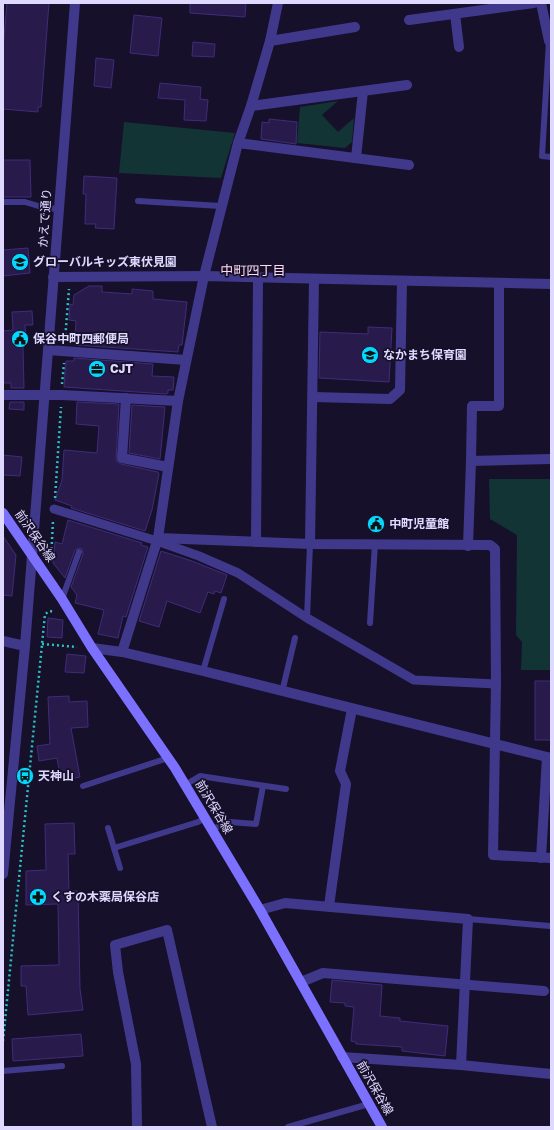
<svg xmlns="http://www.w3.org/2000/svg" width="554" height="1130" viewBox="0 0 554 1130" font-family="'Golos Text','Noto Sans JP',sans-serif">
	<rect width="100%" height="100%" fill="#16102b"/>
	<g fill="#123435">
		<polygon points="338,101 322,115 338,132 354,118 352,142 345,148 297,143 300,107"/>
		<polygon points="124,122 235,133 221,178 119,173"/>
		<polygon points="489,479 551,479 551,670 521,670 522,642 516,635 517,535 490,519"/>
	</g>
	<g fill="#281b4c" stroke="#3f2c79">
		<polygon points="7,3 49,3 41,107 38,107 38,112 3,109 3,49"/>
		<polygon points="190,3 246,3 245,17 190,13"/>
		<polygon points="134,15 162,18 158,56 130,53"/>
		<polygon points="193,42 215,44 214,57 192,56"/>
		<polygon points="96,58 114,60 111,88 94,86"/>
		<polygon points="160,83 201,87 200,99 208,100 206,121 184,120 185,100 158,98"/>
		<polygon points="269,119 297,122 296,144 261,139 262,122 269,123"/>
		<polygon points="3,160 30,160 31,197 3,197"/>
		<polygon points="84,176 117,178 114,229 95,228 96,224 85,224 86,194 83,194"/>
		<polygon points="28,248 30,273 3,276 3,250"/>
		<polygon points="89,286 102,286 102,292 132,294 132,289 153,291 153,299 187,302 182,345 179,345 178,352 75,345 76,321 69,320 70,304 73,305 74,295"/>
		<polygon points="32,311 33,325 25,325 26,345 23,348 24,388 11,388 11,383 3,383 3,331 13,330 12,312"/>
		<polygon points="368,327 392,328 389,382 319,378 320,332 368,334"/>
		<polygon points="74,358 153,364 152,376 174,377 173,390 168,390 168,393 166,394 64,387 66,361 74,361"/>
		<polygon points="10,402 24,402 24,410 9,409"/>
		<polygon points="77,402 119,404 116,461 121,464 158,472 159,474 152,510 145,531 71,508 72,506 55,500 62,480 64,450 97,453 99,426 76,424"/>
		<polygon points="132,405 165,407 160,459 129,453"/>
		<polygon points="3,455 22,457 20,476 3,475"/>
		<polygon points="68,520 142,543 141,545 148,547 126,617 123,616 118,638 98,634 104,610 75,603 77,595 71,587 83,554 82,549 79,548 75,550 65,578 53,563 55,542 62,544"/>
		<polygon points="3,536 16,555 12,596 3,595"/>
		<polygon points="161,551 192,561 227,575 221,593 215,591 214,594 208,592 200,613 167,601 159,627 139,621"/>
		<polygon points="48,618 63,620 62,638 47,637"/>
		<polygon points="67,654 86,656 84,673 65,672"/>
		<rect x="535" y="681" width="16" height="59"/>
		<polygon points="69,696 69,702 87,701 88,727 71,728 80,777 61,781 57,758 39,761 37,746 50,744 48,697"/>
		<polygon points="74,823 75,854 68,854 69,891 78,891 80,989 83,1010 28,1015 26,986 21,986 21,966 59,965 58,904 26,905 26,871 46,870 45,824"/>
		<polygon points="332,980 382,985 380,1016 400,1018 400,1021 448,1026 445,1056 402,1051 402,1047 356,1044 356,1042 351,1041 354,1007 345,1006 345,1003 330,1002"/>
		<polygon points="81,1034 83,1056 13,1061 12,1039"/>
	</g>
	<g fill="none" stroke-linecap="round" stroke-linejoin="round">
		<g stroke="#2bc1c0" stroke-width="2.5" stroke-dasharray="2 3" stroke-linecap="butt">
			<polyline points="65,340 69,289"/>
			<polyline points="62,384 64,363"/>
			<polyline points="55,498 61,407"/>
			<polyline points="51,559 53,521"/>
			<polyline points="42,644 77,647"/>
			<polyline points="3,1041 45,614 50,611 55,612"/>
		</g>
		<g stroke="#40398b" stroke-width="6">
			<polyline points="549,41 542,156 551,157"/>
			<polyline points="138,201 221,206"/>
			<polyline points="3,202 25,202 45,208 59,209"/>
			<polyline points="62,599 79,552"/>
			<polyline points="307,618 310,544"/>
			<polyline points="370,623 375,544"/>
			<polyline points="203,671 224,599"/>
			<polyline points="282,692 295,638"/>
			<polyline points="185,785 200,776 286,789"/>
			<polyline points="83,786 168,758"/>
			<polyline points="108,828 120,868"/>
			<polyline points="212,829 230,822 256,824 263,786"/>
			<polyline points="114,848 198,822 205,818"/>
			<polyline points="468,919 550,926"/>
			<polyline points="3,1071 62,1066"/>
			<polyline points="288,1127 369,1104"/>
		</g>
		<polyline stroke="#40398b" stroke-width="9" points="54,509 157,541 199,556 238,573 307,618 414,680 496,684"/>
		<g stroke="#40398b" stroke-width="10">
			<polyline points="541,3 549,41 551,43"/>
			<polyline points="455,14 459,47"/>
			<polyline points="409,20 534,3"/>
			<polyline points="270,41 355,27"/>
			<polyline points="251,106 407,85"/>
			<polyline points="238,143 409,165"/>
			<polyline points="356,158 363,91"/>
			<polyline points="53,277 204,276 551,284"/>
			<polyline points="48,350 186,360"/>
			<polyline points="3,395 62,395 178,401"/>
			<polyline points="313,397 390,399 400,390 402,281"/>
			<polyline points="126,398 122,458 168,467"/>
			<polyline points="471,461 472,406 499,406 499,283"/>
			<polyline points="158,538 310,544 490,545 495,549 496,684 493,855 551,858"/>
			<polyline points="256,542 258,278"/>
			<polyline points="310,544 314,279"/>
			<polyline points="468,546 471,461 551,459"/>
			<polyline points="3,641 25,646"/>
			<polyline points="92,648 122,652 203,671 551,758"/>
			<polyline points="122,652 158,538 178,401 204,276 238,143 251,106 270,41 278,3"/>
			<polyline points="541,858 547,757"/>
			<polyline points="329,906 346,784 340,771 352,709"/>
			<polyline points="260,910 285,903 468,919 461,1065"/>
			<polyline points="301,982 323,973 544,991"/>
			<polyline points="342,1057 461,1065 551,1074"/>
			<polyline points="137,1127 136,1064 118,972 115,945 167,930 212,1127"/>
		</g>
		<polyline stroke="#40398b" stroke-width="10" points="3,874 25,646 75,3"/>
		<polyline stroke="#7c70ff" stroke-width="10" points="3,513 62,599 92,648 175,768 260,910 382,1127"/>
	</g>
	<defs>
		<symbol id="school-disc" viewBox="-11 -11 22 22"><circle r="9.5" fill="#05d8ff" stroke="#16102b"/><path d="M0-5L7-2L0 1L-7-2ZM-4 1L0 2.5L4 1V4Q0 6-4 4Z" fill="#111"/></symbol>
		<symbol id="civic-disc" viewBox="-11 -11 22 22"><circle r="9.5" fill="#05d8ff" stroke="#16102b"/><path d="M-.6-6.5H3V-4.5H.6V-3L4-1V1h2V6H-6V1h2V-1L-.6-3ZM-1.2 2.5V6h2.4V2.5Z" fill="#111"/></symbol>
		<symbol id="office-disc" viewBox="-11 -11 22 22"><circle r="9.5" fill="#05d8ff" stroke="#16102b"/><path d="M-6-3h4V-5.5h4V-3h4V5H-6ZM-1-4.5V-3h2v-1.5ZM-6 0V1H6V0Z" fill="#111"/></symbol>
		<symbol id="bus-disc" viewBox="-11 -11 22 22"><circle r="9.5" fill="#05d8ff" stroke="#16102b"/><path d="M-5-6H5V4H4V6H2V4H-2V6H-4V4H-5ZM-3.5-4V0h7V-4ZM-3.5 1.2v1.5H-2V1.2ZM2 1.2v1.5H3.5V1.2Z" fill="#111"/></symbol>
		<symbol id="pharmacy-disc" viewBox="-11 -11 22 22"><circle r="9.5" fill="#05d8ff" stroke="#16102b"/><path d="M-2-6h4v4h4v4h-4v4h-4v-4h-4v-4h4Z" fill="#111"/></symbol>
	</defs>
	<g fill-rule="evenodd">
		<use href="#school-disc" x="10" y="252" width="20" height="20"/>
		<use href="#civic-disc" x="10" y="329" width="20" height="20"/>
		<use href="#school-disc" x="360" y="345" width="20" height="20"/>
		<use href="#office-disc" x="87" y="359" width="20" height="20"/>
		<use href="#civic-disc" x="366" y="514" width="20" height="20"/>
		<use href="#bus-disc" x="15" y="766" width="20" height="20"/>
		<use href="#pharmacy-disc" x="28" y="887" width="20" height="20"/>
	</g>
	<g text-anchor="middle" stroke-width="3.5" stroke-linejoin="round" paint-order="stroke">
		<g font-size="12" fill="#e0d9ff" stroke="#16102b">
			<text transform="translate(45 218) rotate(-86)" y="4">かえで通り</text>
			<text transform="translate(35 536) rotate(55)" y="4">前沢保谷線</text>
			<text transform="translate(214 807) rotate(59)" y="4">前沢保谷線</text>
			<text transform="translate(375 1088) rotate(60)" y="4">前沢保谷線</text>
		</g>
		<g font-size="12" font-weight="bold" fill="#e0d9ff" stroke="#16102b" text-anchor="start">
			<text x="33" y="266">グローバルキッズ東伏見園</text>
			<text x="33" y="343">保谷中町四郵便局</text>
			<text x="383" y="359">なかまち保育園</text>
			<text x="110" y="373">CJT</text>
			<text x="389" y="528">中町児童館</text>
			<text x="38" y="780">天神山</text>
			<text x="51" y="901">くすの木薬局保谷店</text>
		</g>
		<g font-size="13" fill="#ffdbf0" stroke="#16102b">
			<text x="253" y="275">中町四丁目</text>
		</g>
	</g>
	<rect width="554" height="1130" fill="none" stroke="#e0d9ff" stroke-width="8"/>
</svg>
